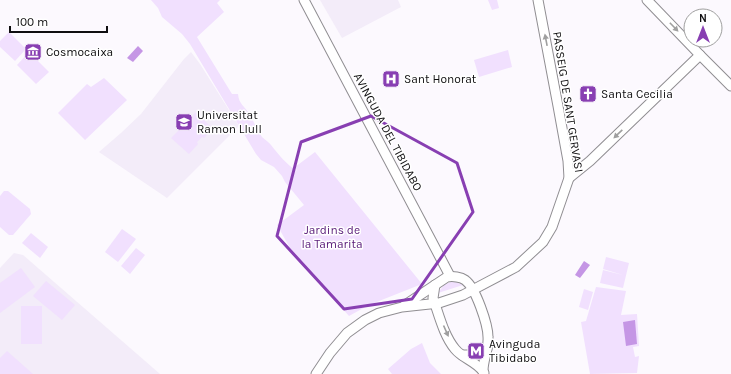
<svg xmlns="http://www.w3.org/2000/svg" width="731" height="374" viewBox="0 0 731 374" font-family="Karla,sans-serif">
	<rect width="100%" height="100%" fill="#fcf9fe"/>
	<g fill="#f3ecf9">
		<polygon points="320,0 398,0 401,7 342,38"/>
		<polygon points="191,52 200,64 239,126 167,198 99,152 121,133 141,114 184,59"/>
		<polygon points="14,253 23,255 160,374 0,374 0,268"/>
	</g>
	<g fill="#f1e0fe">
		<path d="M151,0H220L217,3L224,12L197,37L232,94H238C239,105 245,106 250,115C254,122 257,130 262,137C265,140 269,142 271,145C279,155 286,164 297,171L295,167L315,152L422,284L369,305L349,316L294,255L277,225L304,205L285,182L282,176L274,167L261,160L256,154L190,44L182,34L162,17L158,8Z"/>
		<polygon points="488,0 497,0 499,8 492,10"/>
		<polygon points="9,32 26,49 15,61 0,47 0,41"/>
		<polygon points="508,50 512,67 479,77 474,60"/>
		<polygon points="29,52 49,72 36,84 17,65"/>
		<polygon points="104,78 127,100 85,140 58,113 87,84 91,87"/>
		<polygon points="196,112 213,129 204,138 202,137 197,142 198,144 189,154 171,138 181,128 182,129 187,124 186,122"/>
		<polygon points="4,191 8,191 30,209 31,214 13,235 9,235 0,227 0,196"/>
		<polygon points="122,229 136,239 118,262 105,252"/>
		<polygon points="31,233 48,247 40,258 22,243"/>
		<polygon points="136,248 145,255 130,274 121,266"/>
		<polygon points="606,257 629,263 623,288 600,283 603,270 623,275 603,269"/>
		<polygon points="21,268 35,287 0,313 0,283"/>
		<polygon points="46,281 75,305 62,320 33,296"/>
		<polygon points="453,281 463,285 438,293 444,285"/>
		<polygon points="596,287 626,291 621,315 637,314 639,346 633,347 635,357 639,356 637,373 590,374 581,322 586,321"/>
		<polygon points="584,289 593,292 588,310 579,307"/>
		<rect x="21" y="306" width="21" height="38"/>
		<polygon points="422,343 430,363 441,374 392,374 388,369 411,349"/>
		<polygon points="7,351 33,374 0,374 0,358"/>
	</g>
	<g fill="#c596e5">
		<polygon points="138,46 143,51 133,62 127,58"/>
		<polygon points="584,261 590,265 580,278 575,275"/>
		<polygon points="635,320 637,344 626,346 623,322"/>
	</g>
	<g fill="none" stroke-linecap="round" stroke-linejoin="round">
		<defs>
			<g id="secondary">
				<polyline points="304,0 450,276"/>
				<polyline points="647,0 700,55 731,86"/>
				<polyline points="569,178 590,161 700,55"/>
				<path d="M435,285L433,298L435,304C440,319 445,337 455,349C463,359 478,362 484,373"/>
				<path d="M405,305L447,277C453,276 461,277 465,280C476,288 488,325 488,337C489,349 483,359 483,371"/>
				<polyline points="462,355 478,355 487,349"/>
				<polyline points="316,374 330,353 347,333 365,320 379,313 402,307 439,303 463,295 516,267 543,242 552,227 569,178 568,161 558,106 538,0"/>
			</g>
		</defs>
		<use href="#secondary" stroke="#908e92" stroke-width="11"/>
		<use href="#secondary" stroke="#fff" stroke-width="9"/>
	</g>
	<defs><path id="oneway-solid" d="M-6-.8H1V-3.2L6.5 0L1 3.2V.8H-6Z"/></defs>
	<g fill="#9f9f9f">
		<use href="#oneway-solid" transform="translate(674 27) rotate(46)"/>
		<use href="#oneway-solid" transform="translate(546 40) rotate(-101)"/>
		<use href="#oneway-solid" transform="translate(618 134) rotate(136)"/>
		<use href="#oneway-solid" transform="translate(446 331) rotate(66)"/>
	</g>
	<path fill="none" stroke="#883fb2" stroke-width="3" stroke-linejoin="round" d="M371,116L457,163L473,212L412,299L344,309L277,236L301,142Z"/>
	<defs>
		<symbol id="museum-square" viewBox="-11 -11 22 22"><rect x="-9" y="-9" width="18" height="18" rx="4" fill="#883fb2" stroke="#fff"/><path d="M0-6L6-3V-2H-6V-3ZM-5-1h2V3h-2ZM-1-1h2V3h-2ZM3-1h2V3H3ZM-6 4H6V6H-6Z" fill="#fff"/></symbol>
		<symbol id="hospital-square" viewBox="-11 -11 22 22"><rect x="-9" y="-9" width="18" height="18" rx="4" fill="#883fb2" stroke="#fff"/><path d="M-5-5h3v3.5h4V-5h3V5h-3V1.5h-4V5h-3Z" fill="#fff"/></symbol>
		<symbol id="church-square" viewBox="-11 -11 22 22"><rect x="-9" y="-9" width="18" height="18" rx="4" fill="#883fb2" stroke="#fff"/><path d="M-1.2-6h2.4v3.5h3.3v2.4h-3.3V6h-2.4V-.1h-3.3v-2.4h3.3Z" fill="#fff"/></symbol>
		<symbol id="university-square" viewBox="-11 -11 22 22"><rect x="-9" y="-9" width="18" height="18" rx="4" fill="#883fb2" stroke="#fff"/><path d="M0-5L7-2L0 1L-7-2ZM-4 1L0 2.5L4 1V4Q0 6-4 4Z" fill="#fff"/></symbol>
		<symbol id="metro-square" viewBox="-11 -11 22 22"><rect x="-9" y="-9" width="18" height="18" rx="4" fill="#883fb2" stroke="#fff"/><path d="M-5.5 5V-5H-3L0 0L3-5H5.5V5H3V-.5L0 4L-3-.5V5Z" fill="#fff"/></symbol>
	</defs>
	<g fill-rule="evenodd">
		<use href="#museum-square" x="23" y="42" width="20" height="20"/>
		<use href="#hospital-square" x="381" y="69" width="20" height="20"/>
		<use href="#church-square" x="578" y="84" width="20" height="20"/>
		<use href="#university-square" x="174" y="112" width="20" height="20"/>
		<use href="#metro-square" x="466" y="341" width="20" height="20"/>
	</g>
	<g text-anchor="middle" stroke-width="3" stroke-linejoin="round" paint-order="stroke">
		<g font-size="12" fill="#0f0e10" stroke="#fff" text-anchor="start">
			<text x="46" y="56">Cosmocaixa</text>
			<text x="404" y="83">Sant Honorat</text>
			<text x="601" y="98">Santa Cecilia</text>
			<text x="197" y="119">Universitat<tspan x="197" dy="14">Ramon Llull</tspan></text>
			<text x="489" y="348">Avinguda<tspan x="489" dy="14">Tibidabo</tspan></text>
		</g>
		<g font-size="12" fill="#0f0e10" stroke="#fff">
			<text transform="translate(568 102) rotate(81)" y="4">PASSEIG DE SANT GERVASI</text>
			<text transform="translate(388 132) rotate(62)" y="4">AVINGUDA DEL TIBIDABO</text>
		</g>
		<g font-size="12" fill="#581a78" stroke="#fff">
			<text x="332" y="234">Jardins de<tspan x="332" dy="14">la Tamarita</tspan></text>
		</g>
	</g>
	<g transform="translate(703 28)"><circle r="19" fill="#ffffff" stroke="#9f9f9f"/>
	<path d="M0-3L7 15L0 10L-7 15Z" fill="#883fb2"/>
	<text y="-6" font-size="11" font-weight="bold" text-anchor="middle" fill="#0f0e10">N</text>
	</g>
	<path d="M10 26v6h97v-6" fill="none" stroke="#0f0e10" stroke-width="2"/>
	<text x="16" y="26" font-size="12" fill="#0f0e10" stroke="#ffffff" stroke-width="3" paint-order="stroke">100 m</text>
</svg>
